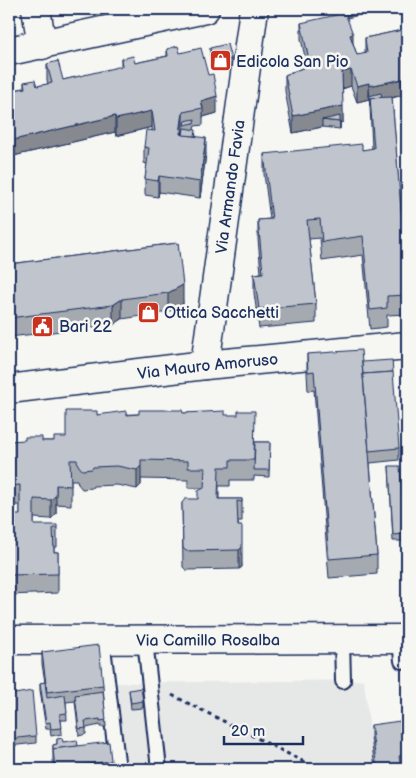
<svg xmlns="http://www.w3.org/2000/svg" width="416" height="778" viewBox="0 0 416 778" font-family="'Balsamiq Sans',sans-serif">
	<rect width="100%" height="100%" fill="#f6f6f2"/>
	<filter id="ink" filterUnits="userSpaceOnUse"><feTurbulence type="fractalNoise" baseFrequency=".02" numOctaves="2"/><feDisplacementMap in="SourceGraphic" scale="10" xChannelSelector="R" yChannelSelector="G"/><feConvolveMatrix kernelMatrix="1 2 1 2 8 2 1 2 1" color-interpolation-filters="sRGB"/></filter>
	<g filter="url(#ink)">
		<polygon fill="#e6e7e7" points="364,680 374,769 126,769 115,683"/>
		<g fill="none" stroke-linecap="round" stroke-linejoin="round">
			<defs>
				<g id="lane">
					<polyline points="102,639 118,769"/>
					<polyline points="342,639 343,681"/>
					<polyline points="400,639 402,661"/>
					<polyline points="145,640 159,769"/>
				</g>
				<g id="street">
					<polyline points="36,9 42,45"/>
					<path id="s1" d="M205,365L254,9"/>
					<path id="s2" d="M9,389L205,365L407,346"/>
				</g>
				<g id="secondary">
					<polyline points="9,51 205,9"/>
					<path id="s3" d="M9,640L407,639"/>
				</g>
			</defs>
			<use href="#lane" stroke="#1b2f5e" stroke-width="18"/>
			<use href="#street" stroke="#1b2f5e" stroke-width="31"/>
			<use href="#secondary" stroke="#1b2f5e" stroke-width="31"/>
			<polyline stroke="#1b2f5e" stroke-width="3" stroke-dasharray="4 4" stroke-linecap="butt" points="172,695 318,769"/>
			<use href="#lane" stroke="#f6f6f2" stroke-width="14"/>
			<use href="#street" stroke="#f6f6f2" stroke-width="28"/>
			<use href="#secondary" stroke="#f6f6f2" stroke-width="28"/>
		</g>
		<g fill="#a5a9b0" stroke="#1b2f5e">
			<polygon points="301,23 353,43 357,55 365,54 365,38 407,29 407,94 392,98 407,284 407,314 387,315 387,327 370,329 363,255 322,261 320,238 309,239 316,304 316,323 259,328 254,293 254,274 261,273 258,239 258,220 270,219 264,174 264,154 362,150 372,149 370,106 369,99 357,102 351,86 342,89 343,122 340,123 340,129 322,127 293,133 285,91 285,75 307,66 301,39"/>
			<polygon points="210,48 231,66 213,70 210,55"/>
			<polygon points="167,49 180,53 217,113 203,117 203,125 195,126 194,129 196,136 206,154 200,198 159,192 158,197 145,195 145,179 147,164 144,163 144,147 152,130 152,127 116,136 115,132 9,157 9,91 24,88 24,82 37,86 48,84 47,80 47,64 63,80 121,67 121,59 135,63 167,56"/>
			<polygon points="178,243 183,304 168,312 122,319 113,325 9,337 9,264"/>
			<polygon points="307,354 362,362 399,448 399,460 370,463 377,555 377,574 329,578 314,390 308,391 307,373"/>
			<polygon points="183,413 225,415 255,442 270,442 269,477 254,476 254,480 230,480 230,486 219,486 219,499 242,499 242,521 238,521 242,567 239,569 186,570 183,567 182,503 198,499 204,488 188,488 188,480 141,479 141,485 137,489 117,485 93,486 92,488 82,489 78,484 77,480 71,480 71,505 56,504 56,514 51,519 34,518 34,525 57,528 57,547 54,547 54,552 58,552 58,593 9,595 9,525 14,525 20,515 20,505 9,505 9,441 54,441 66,437 97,415"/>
			<polygon points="389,466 405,534 405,541 393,541"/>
			<polygon points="42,652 103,685 106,727 100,727 100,725 86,728 86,734 79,736 75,701 66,702 67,720 61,720 62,734 51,736 50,729 46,729 40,690 40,683 45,682 42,664"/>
			<polygon points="129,690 143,701 143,708 131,709"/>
			<polygon points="9,695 36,736 36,743 9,746"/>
			<polygon points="371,725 404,756 404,768 401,768 401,769 375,769 371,737"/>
			<polygon points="57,739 63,742 78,746 111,761 111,769 54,769 53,761 53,745 57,744"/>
		</g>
		<g fill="#868990" stroke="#1b2f5e">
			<polygon points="359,9 359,15 347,18 347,11"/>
			<polygon points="353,34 353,51 350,35"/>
			<polygon points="231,59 231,66 213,70 213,64"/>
			<polygon points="351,70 351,86 342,89 342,72"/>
			<polygon points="407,78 407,94 382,100 370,98 370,106 369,86"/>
			<polygon points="369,83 369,99 357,102 357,86"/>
			<polygon points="217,96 217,113 203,117 203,108 201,101"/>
			<polygon points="343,106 343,122 340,123 340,129 340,122 322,120 322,127 293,133 293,116"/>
			<polygon points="152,111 152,127 116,136 116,119"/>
			<polygon points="183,112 183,129 180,151 180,134"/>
			<polygon points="115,116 115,132 9,157 9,141"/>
			<polygon points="206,138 206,154 200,198 200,182"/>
			<polygon points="159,176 159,192 158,197 158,181"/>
			<polygon points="183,285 183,304 168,312 168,293"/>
			<polygon points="122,299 122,319 113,325 113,305"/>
			<polygon points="141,466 141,485 137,489 137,470"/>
			<polygon points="56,485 56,514 51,519 51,500"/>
			<polygon points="242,547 242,567 239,569 239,550"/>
		</g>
		<g fill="#c0c4cd" stroke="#1b2f5e">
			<polygon points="347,9 358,9 347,11"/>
			<polygon points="345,13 353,34 350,35 357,55 367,53 365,38 407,29 407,78 369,86 369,83 357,86 351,70 342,72 343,106 293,116 285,75 310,65 301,23"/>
			<polygon points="227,44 231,59 213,64 210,48"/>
			<polygon points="178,46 180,53 201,48 208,75 213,74 217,96 201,101 203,108 183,112 180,134 206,138 200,182 159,176 158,181 145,179 149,148 144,147 146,130 155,131 152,111 116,119 115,116 9,141 9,91 25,88 24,82 35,80 37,86 52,83 47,64 58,61 63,80 122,66 121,59 133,56 135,63 168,56 167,49"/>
			<polygon points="381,93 382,97 370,98 370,99 369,96"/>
			<polygon points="392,97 407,284 407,295 387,296 387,308 370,310 363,236 322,242 320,219 307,220 316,304 259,309 254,274 263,273 258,220 272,219 264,154 362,144 362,150 374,148 370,98"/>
			<polygon points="340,116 340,122 322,120"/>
			<polygon points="195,119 194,123 184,125 185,121"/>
			<polygon points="184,128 196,130 195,136 183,135"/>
			<polygon points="178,243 183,285 168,293 122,299 113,305 9,318 9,264"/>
			<polygon points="361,350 377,555 329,559 314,371 308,372 307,354"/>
			<polygon points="392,360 393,372 363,374 362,362"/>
			<polygon points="393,372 399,448 369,451 363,374"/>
			<polygon points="139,410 182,410 183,413 225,411 225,415 238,415 238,411 255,411 254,460 230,460 230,467 219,467 218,499 242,499 242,502 237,501 238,526 242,526 242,547 239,550 186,551 183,548 182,503 185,499 198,499 198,491 204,488 205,468 188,468 188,461 141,460 141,466 137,470 117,466 93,467 92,469 82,470 78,465 77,460 70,460 71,486 56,485 56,495 51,500 34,499 34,525 57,525 57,528 53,528 54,552 58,552 58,574 9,575 9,525 14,525 14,515 20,515 20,485 9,486 9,441 25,440 25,437 42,437 42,441 54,441 54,437 66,437 66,411 97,411 97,415 126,411 126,415 139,414"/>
			<polygon points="255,442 270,442 269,470 254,470"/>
			<polygon points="389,466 400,466 405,534 393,535"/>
			<polygon points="99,645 103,685 47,692 42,652"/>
			<polygon points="45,682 47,698 65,695 67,713 60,714 62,728 51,729 50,722 46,723 40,683"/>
			<polygon points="141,688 143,701 131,703 129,690"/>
			<polygon points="32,691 36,736 9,739 9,695"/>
			<polygon points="103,691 106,720 100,721 100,719 85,721 86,728 79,729 75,695"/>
			<polygon points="400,721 404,756 399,756 401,769 377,769 371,725"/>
			<polygon points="62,738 63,742 77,740 78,746 53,749 53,745 57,744 57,739"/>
			<polygon points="109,742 111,761 81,765 81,769 55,769 53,749"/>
		</g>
	</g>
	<defs>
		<symbol id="shop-square" viewBox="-11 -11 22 22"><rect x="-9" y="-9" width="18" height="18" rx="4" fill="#c8321e" stroke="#f6f6f2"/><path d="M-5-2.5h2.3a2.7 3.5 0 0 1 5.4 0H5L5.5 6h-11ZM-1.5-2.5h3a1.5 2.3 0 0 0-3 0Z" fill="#fff"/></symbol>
		<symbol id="civic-square" viewBox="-11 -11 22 22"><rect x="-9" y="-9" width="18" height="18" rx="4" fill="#c8321e" stroke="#f6f6f2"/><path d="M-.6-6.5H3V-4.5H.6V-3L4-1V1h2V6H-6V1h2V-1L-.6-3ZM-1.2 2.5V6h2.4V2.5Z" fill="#fff"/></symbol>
	</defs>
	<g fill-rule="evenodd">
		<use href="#shop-square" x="208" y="48" width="25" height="25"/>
		<use href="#shop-square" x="136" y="300" width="25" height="25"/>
		<use href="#civic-square" x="30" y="314" width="25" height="25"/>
	</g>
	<g text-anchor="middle" stroke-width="5" stroke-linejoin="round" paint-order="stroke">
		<g font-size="16" fill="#1b2f5e" stroke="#f6f6f2" text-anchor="start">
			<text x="236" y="67">Edicola San Pio</text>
			<text x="164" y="318">Ottica Sacchetti</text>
			<text x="59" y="332">Bari 22</text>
		</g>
		<g font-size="16" fill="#1b2f5e" stroke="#f6f6f2">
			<text dy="6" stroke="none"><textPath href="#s1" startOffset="180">Via Armando Favia</textPath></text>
			<text dy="6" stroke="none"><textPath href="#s2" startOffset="200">Via Mauro Amoruso</textPath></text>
			<text dy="6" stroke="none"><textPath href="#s3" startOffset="199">Via Camillo Rosalba</textPath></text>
		</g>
	</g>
	<rect width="416" height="778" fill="none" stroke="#f6f6f2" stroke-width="30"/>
	<rect x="15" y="15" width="386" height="748" fill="none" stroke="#1b2f5e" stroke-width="2" filter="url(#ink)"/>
	<path d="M224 736v8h79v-8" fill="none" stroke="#1b2f5e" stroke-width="2.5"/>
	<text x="231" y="736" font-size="15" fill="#1b2f5e" stroke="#f6f6f2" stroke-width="4" paint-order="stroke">20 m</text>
</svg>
